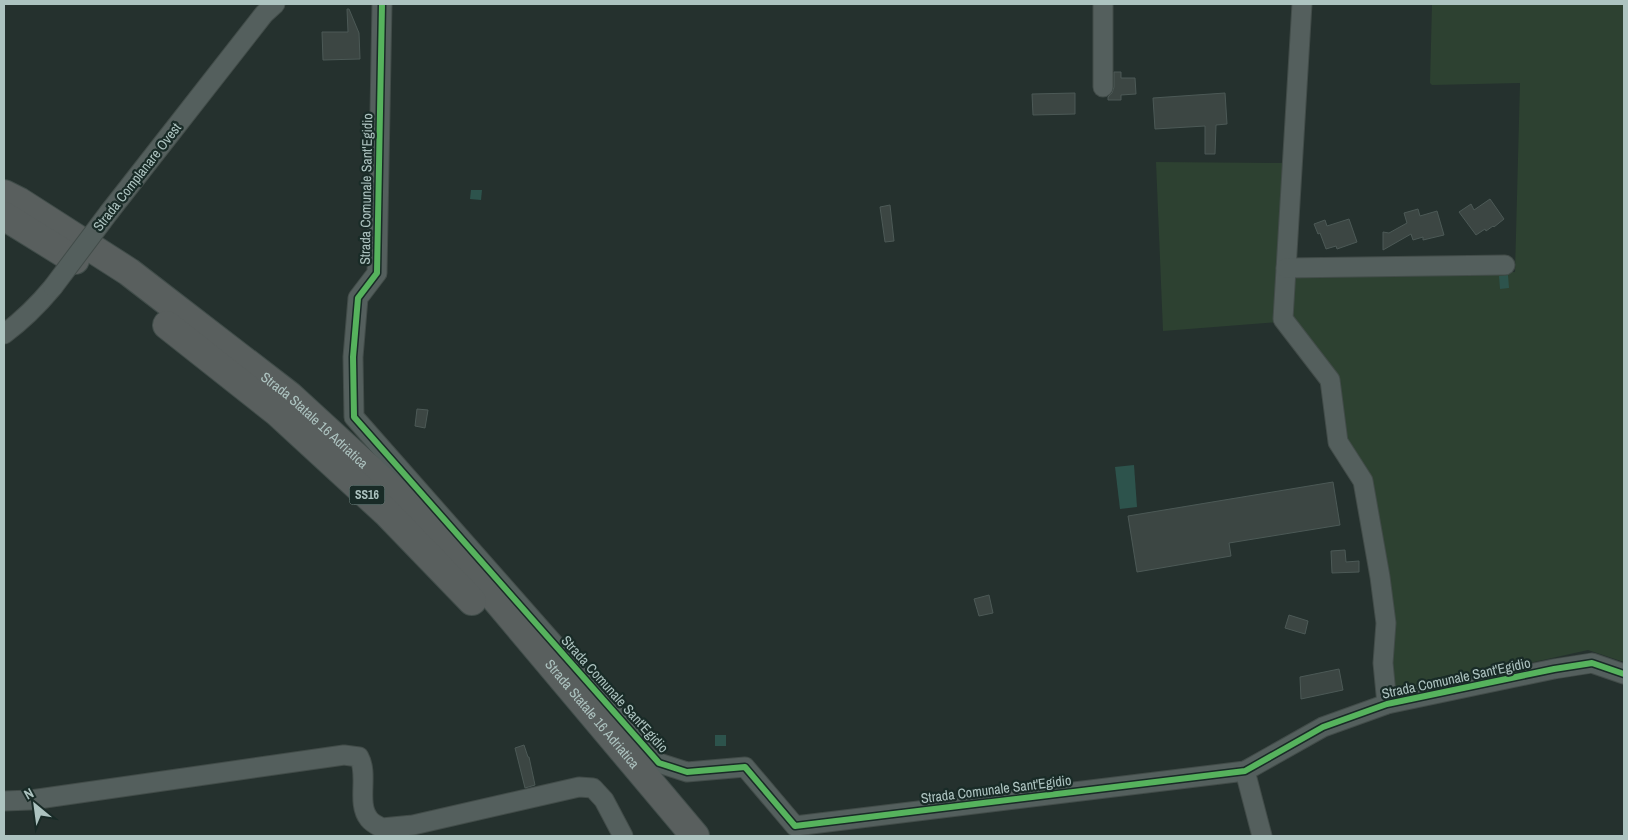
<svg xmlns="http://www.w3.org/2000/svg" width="1628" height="840" viewBox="0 0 1628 840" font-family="'Archivo Narrow',sans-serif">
	<rect width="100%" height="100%" fill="#25312e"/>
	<g fill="#2d4131">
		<polygon points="1432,4 1624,4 1624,662 1588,650 1391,694 1392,624 1345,440 1336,375 1289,315 1291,274 1515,272 1520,83 1432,85 1430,83"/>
		<polygon points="1156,162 1283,163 1279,322 1163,331"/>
	</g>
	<g fill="#2d534c">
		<polygon points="471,190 482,190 481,200 470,199"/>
		<polygon points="1508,275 1509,288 1500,289 1499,276"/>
		<polygon points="1134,465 1137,507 1120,509 1115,467"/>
		<rect x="715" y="735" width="11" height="11"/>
	</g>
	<g fill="#3c4643" stroke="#4c5956">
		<polygon points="347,9 349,9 359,33 360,59 323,60 322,32 348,32"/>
		<polygon points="1114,72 1121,72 1121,78 1135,78 1136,94 1121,95 1121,100 1108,100 1108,97 1112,93 1114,87"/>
		<polygon points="1075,93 1075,114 1033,115 1032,94"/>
		<polygon points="1225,93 1227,124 1216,125 1215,154 1205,154 1205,126 1155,129 1153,98"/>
		<polygon points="1490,199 1504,219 1494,227 1493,226 1486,231 1485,229 1476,235 1459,212 1471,204 1474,210"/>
		<polygon points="890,205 894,241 885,242 880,207"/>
		<polygon points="1418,209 1420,216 1437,211 1444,235 1423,240 1423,237 1413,240 1411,234 1383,250 1383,232 1389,233 1407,223 1404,213"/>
		<polygon points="1349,219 1357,242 1337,249 1336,246 1326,249 1320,233 1318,234 1314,224 1325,220 1327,226"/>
		<polygon points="417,409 428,410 425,428 415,426"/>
		<polygon points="1333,482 1340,525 1229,543 1231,556 1137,572 1128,516"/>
		<polygon points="1345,550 1346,562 1359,561 1359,572 1332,573 1331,551"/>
		<polygon points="989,595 993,613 979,616 974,599"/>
		<polygon points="1289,615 1308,621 1305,634 1285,628"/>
		<polygon points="1339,669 1343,690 1301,699 1300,677"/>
		<polygon points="524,745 528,757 529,757 535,785 525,788 515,748"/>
	</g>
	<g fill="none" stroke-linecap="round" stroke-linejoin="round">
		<defs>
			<g id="minor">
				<polyline points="382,4 377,273 358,298 353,357 354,417 659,763 687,772 745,767 795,826 1245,771 1323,727 1387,704 1554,669 1592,663 1624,674"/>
				<polyline points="1103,4 1103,87"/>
				<polyline points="1302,4 1283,319 1330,380 1338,442 1363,481 1380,577 1386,623 1383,663 1387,704"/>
				<polyline points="110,211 264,14 275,4"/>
				<polyline points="1286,268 1505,265"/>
				<path d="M4,334C23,320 38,305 53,287"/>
				<polyline points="1245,771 1262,836"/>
				<path d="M4,801L31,800L344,755L359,757C369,775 356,803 369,819C372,823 378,826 382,828L413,825L579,787L593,788L604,800L623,836"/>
			</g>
			<g id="highway">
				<path id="s1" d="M4,194L20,202L129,272L290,396L399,496L494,597L695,836"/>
				<polyline points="4,216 75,260"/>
				<polyline points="167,325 277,412 388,514 472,601"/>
			</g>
		</defs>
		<use href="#minor" stroke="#424c49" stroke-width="21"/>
		<use href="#highway" stroke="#414d4a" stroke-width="30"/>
		<use href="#minor" stroke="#545f5d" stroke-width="19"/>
		<use href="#highway" stroke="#595f5e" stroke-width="28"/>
		<defs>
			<polyline id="minor-bridge" points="53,287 110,211"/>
		</defs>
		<use href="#minor-bridge" stroke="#424c49" stroke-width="21" stroke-linecap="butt"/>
		<use href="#minor-bridge" stroke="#545f5d" stroke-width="19"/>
		<defs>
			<polyline id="cycleway" points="382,4 377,273 358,298 353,357 354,417 659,763 687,772 745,767 795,826 1245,771 1323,727 1387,704 1554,669 1592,663 1624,674"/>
		</defs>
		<use href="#cycleway" stroke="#192b27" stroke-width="9"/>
		<use href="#cycleway" stroke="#56b35d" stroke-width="6"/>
	</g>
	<g text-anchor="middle" stroke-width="4.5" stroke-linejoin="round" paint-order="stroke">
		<rect fill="#192b27" stroke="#819592" stroke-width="1" x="349.5" y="485.5" width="35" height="19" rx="4"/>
		<g font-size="12" font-weight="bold" fill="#adc3c0">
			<text x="367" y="499">SS16</text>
		</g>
		<g font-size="14" fill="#adc3c0" stroke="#192b27">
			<text transform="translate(137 177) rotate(-52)" y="5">Strada Complanare Ovest</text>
			<text transform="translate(366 189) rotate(-89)" y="5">Strada Comunale Sant'Egidio</text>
			<text dy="5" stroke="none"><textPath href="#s1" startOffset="385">Strada Statale 16 Adriatica</textPath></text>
			<text transform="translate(1456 678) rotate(-12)" y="5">Strada Comunale Sant'Egidio</text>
			<text transform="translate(615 694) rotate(48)" y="5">Strada Comunale Sant'Egidio</text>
			<text dy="5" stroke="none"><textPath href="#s1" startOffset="790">Strada Statale 16 Adriatica</textPath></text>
			<text transform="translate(996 789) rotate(-7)" y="5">Strada Comunale Sant'Egidio</text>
		</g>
	</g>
	<rect width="1628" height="840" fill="none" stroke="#adc3c0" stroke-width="10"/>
	<g transform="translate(35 805) rotate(331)" stroke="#192b27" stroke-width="4" paint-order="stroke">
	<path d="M0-4L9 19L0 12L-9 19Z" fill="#adc3c0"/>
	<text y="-8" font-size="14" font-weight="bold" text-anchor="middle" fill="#adc3c0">N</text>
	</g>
</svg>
